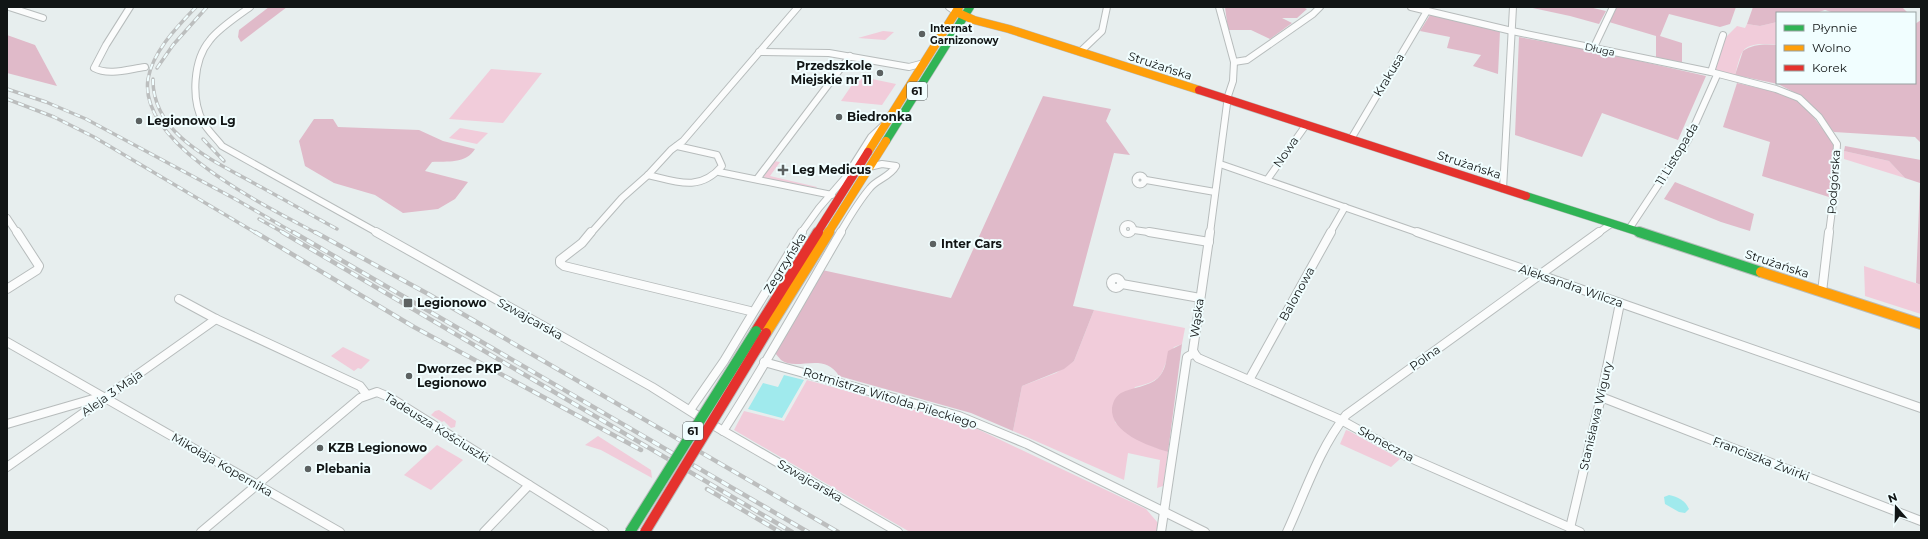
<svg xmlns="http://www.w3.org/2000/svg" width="1928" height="539" viewBox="0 0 1928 539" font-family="Montserrat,sans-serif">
	<rect width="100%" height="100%" fill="#e7eeee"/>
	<g fill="#f1ccda">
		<path d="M1777,22V45C1768,44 1750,42 1743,51C1739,57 1737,68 1735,75L1715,70L1725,38L1737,26L1745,28L1747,24L1760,26Z"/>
		<polygon points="883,31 894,32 885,40 858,38"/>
		<polygon points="491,69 542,73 503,123 449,119"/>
		<polygon points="858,76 896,84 882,105 841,101"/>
		<polygon points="460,128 488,133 477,144 449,138"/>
		<polygon points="1844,151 1889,161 1905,178 1844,159"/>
		<polygon points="774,161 780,162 770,176 817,187 816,188 764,178 764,176"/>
		<polygon points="1864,266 1921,285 1921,314 1865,296"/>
		<path d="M1094,310L1185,328L1182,344L1174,347C1158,371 1170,379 1135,387L1115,422C1131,437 1148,445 1168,452L1163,486L1157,488L1160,460L1128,453L1124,480L1013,431L1022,386L1056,373L1074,361Z"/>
		<polygon points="343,347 370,360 361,369 358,368 354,371 331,356"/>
		<polygon points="807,380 969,425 1146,509 1158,523 1158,532 910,532 734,430 744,411 784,421"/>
		<polygon points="439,410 456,421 455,427 451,428 444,421 442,422 431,415 435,411"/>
		<polygon points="1346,430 1349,431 1400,459 1391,467 1340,444"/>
		<polygon points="598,436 651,470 652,478 601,450 585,445"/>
		<polygon points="437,445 463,460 431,490 404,475"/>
	</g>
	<g fill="#e0bac9">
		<polygon points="269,7 287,7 241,42 238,37 239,30"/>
		<polygon points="1225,7 1302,7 1307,9 1297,18 1282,18 1292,23 1270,39 1251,30 1228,30"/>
		<polygon points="1528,7 1589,7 1606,11 1599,24 1570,16"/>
		<polygon points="1616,7 1736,7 1730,24 1720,27 1669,14 1660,36 1682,43 1682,64 1656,58 1656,36 1609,22"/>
		<polygon points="1753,7 1902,7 1908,13 1834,13 1825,10 1816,13 1777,13 1777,22 1760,26 1747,24"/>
		<polygon points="1430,15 1500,31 1498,74 1473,66 1481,55 1447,48 1450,37 1420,31"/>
		<path d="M1921,20V143L1915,137L1834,132L1801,96L1778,84L1735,75L1743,51C1753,44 1765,44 1777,45V83H1915V24Z"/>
		<polygon points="7,35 35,45 57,86 7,73"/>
		<polygon points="1519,37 1591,50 1706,76 1678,140 1602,113 1582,157 1515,135"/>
		<polygon points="1737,83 1793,96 1806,107 1834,144 1829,197 1762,176 1770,142 1723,127"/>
		<path d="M1043,96L1111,109L1106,121L1130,155L1114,153L1073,306L1094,310L1074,361L1064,369L1022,386L1013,431L971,413L839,376C824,351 797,372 781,360C779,358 777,355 775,353L822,270L951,298Z"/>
		<path d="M314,119H333L338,127L419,130L443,141L475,149C466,164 447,161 432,162L425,171L468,182L455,199L438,209L403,213L375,195L334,183L305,166L299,141Z"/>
		<polygon points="1845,146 1921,160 1921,285 1916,283 1920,183 1905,178 1889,161 1844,151"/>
		<polygon points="1675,182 1754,214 1750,231 1721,222 1664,199"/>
		<path d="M1182,344L1168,452C1149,446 1110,433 1112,408C1113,401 1116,396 1121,393C1132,387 1149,387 1158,378C1166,370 1166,361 1168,351Z"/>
	</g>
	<g fill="#a0eaed">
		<polygon points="784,375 804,380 782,418 748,409 763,383 778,387"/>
		<path d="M1669,495C1678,497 1685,500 1689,509L1685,513L1679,512L1665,504L1664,497Z"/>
	</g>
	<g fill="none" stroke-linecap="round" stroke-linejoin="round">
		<defs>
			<g id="street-far1">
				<polyline points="9,7 43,18"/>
				<path d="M130,7L106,45L94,68C109,76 129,69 145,67"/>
				<path d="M250,7C238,16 219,28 210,40C193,60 191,99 203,122C208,131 216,138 222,146L378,233"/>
				<polyline points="949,7 956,12"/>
				<polyline points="1411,7 1512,31 1711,72 1776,89 1799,98 1819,117 1837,144 1834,195 1829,233"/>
				<polyline points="1594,47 1613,7"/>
				<polyline points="759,52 829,53 909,67 924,63"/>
				<polyline points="1080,52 1102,31 1107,7"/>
				<polyline points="1234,62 1247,60 1313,14 1320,7"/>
				<polyline points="1711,72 1723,35"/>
				<polyline points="1351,139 1427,11"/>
				<polyline points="1220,164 1419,233"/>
				<polyline points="719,172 832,195"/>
				<path d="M648,175C677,182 700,192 722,166L717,155L677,146"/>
				<circle cx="1140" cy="180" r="4.5"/>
				<polyline points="757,179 850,56"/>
				<polyline points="1146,180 1215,192"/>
				<polyline points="1267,180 1306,125"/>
				<polyline points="1503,189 1513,7"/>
				<polyline points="7,218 17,233"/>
				<circle cx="1128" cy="229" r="5"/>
				<polyline points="1629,229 1688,140 1717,75"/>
				<polyline points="1134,230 1155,233"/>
				<polyline points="591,233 622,198 648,175 671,150 683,141 798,7"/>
				<polyline points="801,233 819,208 845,178 871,137 886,123"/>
				<path d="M840,233C849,218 858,202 870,188C877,179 890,177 896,166L882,164L869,167"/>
				<polyline points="1210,233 1228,96 1233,81 1234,62 1219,7"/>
				<polyline points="1330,233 1345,207"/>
				<polyline points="1598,233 1611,224"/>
			</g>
			<g id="street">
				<polyline points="376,232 652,387 706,421 898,532"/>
				<polyline points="591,232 582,243 560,260 560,263 564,266 750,311 752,313"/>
				<polyline points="1149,232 1209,242"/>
				<polyline points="1417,232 1921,408"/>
				<circle cx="1116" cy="283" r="5"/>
				<polyline points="1122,284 1200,298"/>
				<polyline points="7,289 37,270 39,266 17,232"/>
				<polyline points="1822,292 1829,232"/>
				<polyline points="179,299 216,319 360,386 367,395"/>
				<polyline points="7,342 340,532"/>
				<polyline points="1194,353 1198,358 1341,420 1406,456 1580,532"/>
				<polyline points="1194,353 1193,350 1210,232"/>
				<polyline points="764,362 959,416 1027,444 1205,532"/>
				<polyline points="1249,380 1331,232"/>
				<polyline points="1601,397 1921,521"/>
				<polyline points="690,410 724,361 802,232"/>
				<polyline points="7,424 93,399 103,399"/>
				<path d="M723,431C765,366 802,299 841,232"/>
				<polyline points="7,467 216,319"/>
				<polyline points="1570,528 1601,397 1620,303"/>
				<polyline points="201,532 360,398 377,392 389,397 604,532"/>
				<polyline points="484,532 529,485"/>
				<polyline points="1161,532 1187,357 1194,353"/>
				<path d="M1287,532C1305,493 1319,449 1346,415L1599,232"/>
			</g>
			<g id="fast-far1">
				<polyline points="886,141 970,7"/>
				<polyline points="1526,196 1642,233"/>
			</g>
			<polyline id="fast" points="1639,232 1761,272"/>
			<g id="slow-far1">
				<polyline points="956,12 974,20 1009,29 1199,90"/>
				<polyline points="868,152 959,7"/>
				<polyline points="828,233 886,141"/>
			</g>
			<g id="slow">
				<polyline points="1761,272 1921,324"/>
				<polyline points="766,333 829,232"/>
			</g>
			<g id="jam-far1">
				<polyline points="1199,90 1526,196"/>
				<polyline points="817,233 868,152"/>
			</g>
			<polyline id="jam" points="756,331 818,232"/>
		</defs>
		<use href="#street-far1" stroke="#b7bcbc" stroke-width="8"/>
		<use href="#street" stroke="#b7bcbc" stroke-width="10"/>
		<use href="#fast-far1" stroke="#b7bcbc" stroke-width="9"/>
		<use href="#fast" stroke="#b7bcbc" stroke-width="12"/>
		<use href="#slow-far1" stroke="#b7bcbc" stroke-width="9"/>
		<use href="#slow" stroke="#b7bcbc" stroke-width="12"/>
		<use href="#jam-far1" stroke="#b7bcbc" stroke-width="9"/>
		<use href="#jam" stroke="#b7bcbc" stroke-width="12"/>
		<use href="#street-far1" stroke="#fbfcfc" stroke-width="6"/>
		<use href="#street" stroke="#fbfcfc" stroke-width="8"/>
		<use href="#fast-far1" stroke="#30b455" stroke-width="8"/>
		<use href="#fast" stroke="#30b455" stroke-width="10"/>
		<use href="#slow-far1" stroke="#ff9f0a" stroke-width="8"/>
		<use href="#slow" stroke="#ff9f0a" stroke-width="10"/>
		<use href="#jam-far1" stroke="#e5322d" stroke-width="8"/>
		<use href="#jam" stroke="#e5322d" stroke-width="10"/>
		<defs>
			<g id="rail-far1">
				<path d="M196,7C177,27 153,51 148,79C138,145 268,207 316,233"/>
				<polyline points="157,68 173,45 207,7"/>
				<path d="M153,79C152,136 217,162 259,186C285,200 311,215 337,229"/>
				<polyline points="7,89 46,102 86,119 237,200 294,233"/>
				<polyline points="7,99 54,117 94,137 256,233"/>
				<polyline points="203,139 224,161"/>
				<polyline points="259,219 284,233"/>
			</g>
			<g id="rail">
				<polyline points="255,232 414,327 641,450"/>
				<polyline points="282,232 792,532"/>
				<polyline points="293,232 808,532"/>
				<polyline points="315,232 430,295 838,532"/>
				<polyline points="707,489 780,532"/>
			</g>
		</defs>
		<use href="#rail-far1" stroke="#bcbebe" stroke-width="3.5"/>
		<use href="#rail" stroke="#bcbebe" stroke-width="4.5"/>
		<use href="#rail-far1" stroke="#f1feff" stroke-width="2" stroke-dasharray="6" stroke-linecap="butt"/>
		<use href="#rail" stroke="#f1feff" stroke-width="3" stroke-dasharray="8" stroke-linecap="butt"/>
		<defs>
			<polyline id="fast-bridge" points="630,532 756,331"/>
			<polyline id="jam-bridge" points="645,532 766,333"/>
		</defs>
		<use href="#fast-bridge" stroke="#b7bcbc" stroke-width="12" stroke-linecap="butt"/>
		<use href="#jam-bridge" stroke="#b7bcbc" stroke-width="12" stroke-linecap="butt"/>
		<use href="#fast-bridge" stroke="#30b455" stroke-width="10"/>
		<use href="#jam-bridge" stroke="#e5322d" stroke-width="10"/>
	</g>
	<g fill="#5c6161" stroke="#f1feff" stroke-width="1.5">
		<circle cx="922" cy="34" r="4"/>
		<circle cx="880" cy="73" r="4"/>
		<circle cx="839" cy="117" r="4"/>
		<circle cx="139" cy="121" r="4"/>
		<path d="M781 164h4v4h4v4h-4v4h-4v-4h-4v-4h4z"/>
		<circle cx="933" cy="244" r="4"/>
		<rect x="403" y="298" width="10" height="10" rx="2"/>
		<circle cx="409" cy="376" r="4"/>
		<circle cx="320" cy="448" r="4"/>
		<circle cx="308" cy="469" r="4"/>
	</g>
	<g text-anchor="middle" stroke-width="4" stroke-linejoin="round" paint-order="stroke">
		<g font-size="10" font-weight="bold" fill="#111515" stroke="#f1feff" text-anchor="start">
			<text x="930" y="32">Internat<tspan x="930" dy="12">Garnizonowy</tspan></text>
		</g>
		<g font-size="10" fill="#111515" stroke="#f1feff">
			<text transform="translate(1600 49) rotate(12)" y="4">Długa</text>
		</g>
		<g fill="#f1feff" stroke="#545b5b" stroke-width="1">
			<rect x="907" y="82" width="20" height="18" rx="3"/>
			<rect x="683" y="422" width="20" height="18" rx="3"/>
		</g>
		<g font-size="11" font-weight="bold" fill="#111515">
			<text x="917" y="95">61</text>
			<text x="693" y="435">61</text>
		</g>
		<g font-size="12" font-weight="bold" fill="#111515" stroke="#f1feff" text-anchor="start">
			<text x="872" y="70" text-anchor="end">Przedszkole<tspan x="872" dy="14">Miejskie nr 11</tspan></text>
			<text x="847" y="121">Biedronka</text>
			<text x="147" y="125">Legionowo Lg</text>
			<text x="792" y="174">Leg Medicus</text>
			<text x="941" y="248">Inter Cars</text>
			<text x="417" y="307">Legionowo</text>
			<text x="417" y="373">Dworzec PKP<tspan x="417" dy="14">Legionowo</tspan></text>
			<text x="328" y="452">KZB Legionowo</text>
			<text x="316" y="473">Plebania</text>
		</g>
		<g font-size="12" fill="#111515" stroke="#f1feff">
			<text transform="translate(1160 66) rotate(18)" y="4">Strużańska</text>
			<text transform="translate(1389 75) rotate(-59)" y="4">Krakusa</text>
			<text transform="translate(1286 152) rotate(-55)" y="4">Nowa</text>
			<text transform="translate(1677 154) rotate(-59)" y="4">11 Listopada</text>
			<text transform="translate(1469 165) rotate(18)" y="4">Strużańska</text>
			<text transform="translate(1834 182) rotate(-86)" y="4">Podgórska</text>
			<text transform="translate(785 263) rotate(-58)" y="4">Zegrzyńska</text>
			<text transform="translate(1777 264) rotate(18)" y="4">Strużańska</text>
			<text transform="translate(1571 286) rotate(19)" y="4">Aleksandra Wilcza</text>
			<text transform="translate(1297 294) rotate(-61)" y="4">Balonowa</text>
			<text transform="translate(1197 318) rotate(-82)" y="4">Wąska</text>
			<text transform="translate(530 319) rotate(29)" y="4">Szwajcarska</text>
			<text transform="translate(1425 358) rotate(-35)" y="4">Polna</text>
			<text transform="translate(112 393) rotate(-35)" y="4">Aleja 3 Maja</text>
			<text transform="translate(890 398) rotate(17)" y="4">Rotmistrza Witolda Pileckiego</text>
			<text transform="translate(1596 416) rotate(-77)" y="4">Stanisława Wigury</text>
			<text transform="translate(437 428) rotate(32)" y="4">Tadeusza Kościuszki</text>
			<text transform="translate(1386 444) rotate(28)" y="4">Słoneczna</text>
			<text transform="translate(1761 459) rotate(21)" y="4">Franciszka Żwirki</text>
			<text transform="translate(222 465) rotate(30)" y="4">Mikołaja Kopernika</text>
			<text transform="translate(810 481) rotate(30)" y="4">Szwajcarska</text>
		</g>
	</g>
	<rect width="1928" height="539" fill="none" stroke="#111515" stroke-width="16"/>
	<rect x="1776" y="12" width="140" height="72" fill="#f1feff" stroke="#97a1a1"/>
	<rect x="1784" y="25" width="20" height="6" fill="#30b455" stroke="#97a1a1"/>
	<text x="1812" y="32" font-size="12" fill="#111515">Płynnie</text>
	<rect x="1784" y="45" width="20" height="6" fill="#ff9f0a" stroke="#97a1a1"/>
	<text x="1812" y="52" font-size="12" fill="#111515">Wolno</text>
	<rect x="1784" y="65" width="20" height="6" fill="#e5322d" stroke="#97a1a1"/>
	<text x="1812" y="72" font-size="12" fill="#111515">Korek</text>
	<g transform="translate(1896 507) rotate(340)" stroke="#f1feff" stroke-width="3" paint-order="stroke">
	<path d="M0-3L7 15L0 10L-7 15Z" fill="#111515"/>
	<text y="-6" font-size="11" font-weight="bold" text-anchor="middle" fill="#111515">N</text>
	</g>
</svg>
